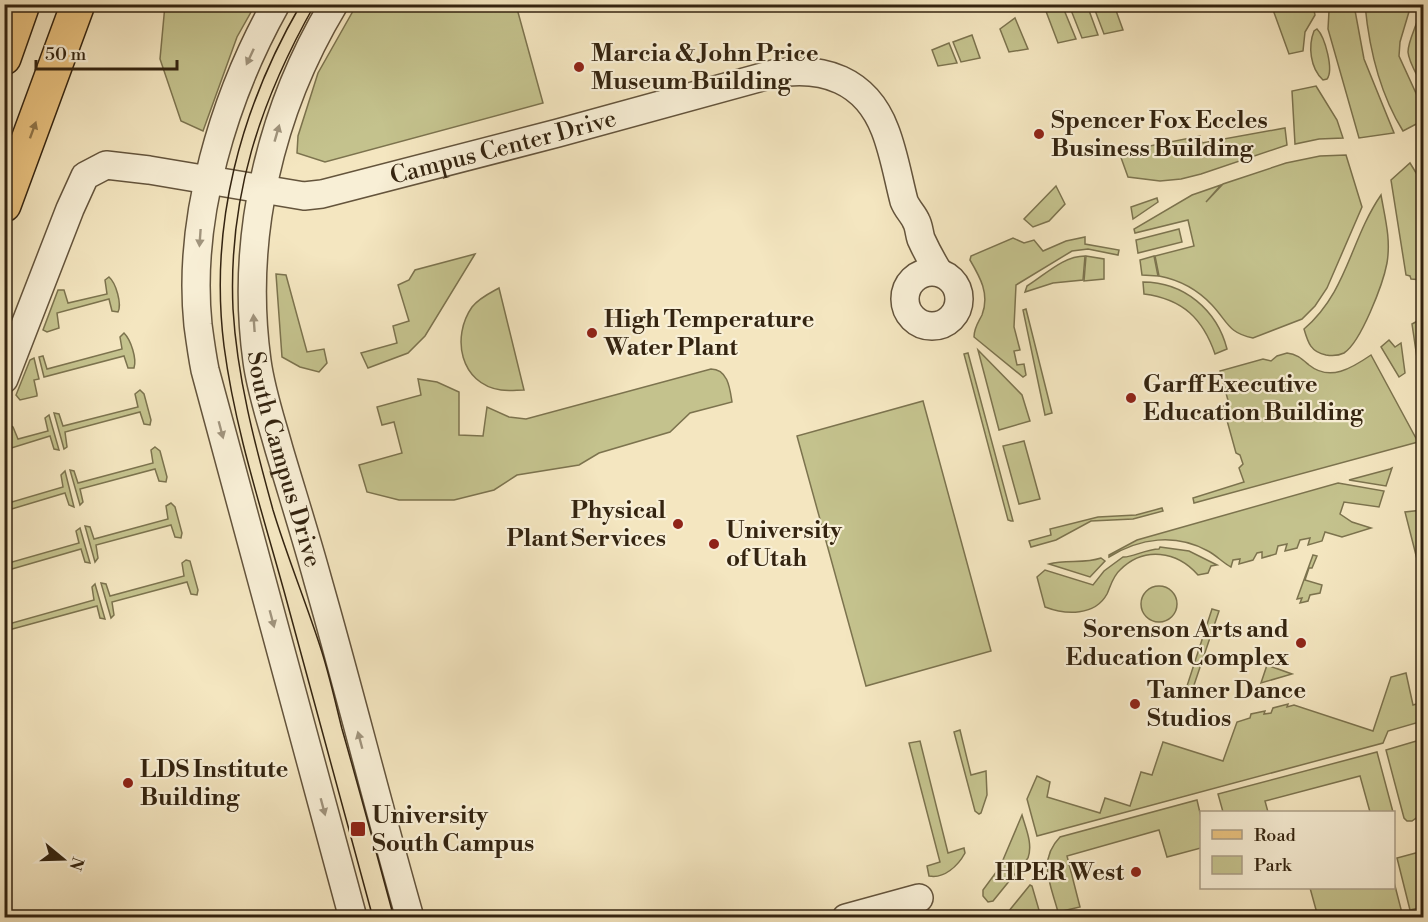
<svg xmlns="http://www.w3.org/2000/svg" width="1428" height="922" viewBox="0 0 1428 922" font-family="'Libre Bodoni',serif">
	<rect width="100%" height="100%" fill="#f4e6c0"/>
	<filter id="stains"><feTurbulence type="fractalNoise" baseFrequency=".00333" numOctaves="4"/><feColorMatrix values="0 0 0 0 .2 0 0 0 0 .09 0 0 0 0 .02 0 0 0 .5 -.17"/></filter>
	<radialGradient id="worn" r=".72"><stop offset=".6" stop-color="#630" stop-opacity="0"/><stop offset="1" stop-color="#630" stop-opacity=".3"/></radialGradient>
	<g fill="#c4c28d" stroke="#7c734e" stroke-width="1.5">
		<polygon points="357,4 516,5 543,103 325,162 297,153 298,136 318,73"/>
		<polygon points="1284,4 1313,5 1315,15 1305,32 1303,51 1289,54 1272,7"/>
		<polygon points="165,5 255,5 237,37 203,131 181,121 160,59"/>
		<polygon points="1050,5 1062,5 1076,39 1058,43 1044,6"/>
		<polygon points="1069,5 1087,5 1098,35 1082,38"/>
		<polygon points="1093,5 1114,5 1123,30 1104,34"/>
		<polygon points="1332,5 1354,5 1364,59 1394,133 1359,138 1328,29 1329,11"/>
		<path d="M1365,5H1411L1400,42L1399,56L1420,102L1422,121L1403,131C1380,94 1369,47 1365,5Z"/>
		<path d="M1421,5H1424V59L1421,60L1423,65V88C1419,77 1409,64 1408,52C1408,39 1420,21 1421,5Z"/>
		<polygon points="1015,18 1028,49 1009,52 1000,29"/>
		<path d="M1317,29C1325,37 1334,70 1327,79L1323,80C1310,68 1308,46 1314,31Z"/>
		<polygon points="972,35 980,58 961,62 953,42"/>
		<polygon points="949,43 957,63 938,66 932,50"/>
		<polygon points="1316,86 1337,120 1343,138 1319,139 1295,144 1292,91"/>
		<polygon points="1285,128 1287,145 1201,174 1181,179 1160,181 1128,177 1119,152 1200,136 1202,143"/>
		<path d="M1346,155L1362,207L1327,288L1315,306L1302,319L1253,338C1228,333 1228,322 1212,305C1197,289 1180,280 1159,276L1155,256L1194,246L1188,220L1135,233L1134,229L1192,195L1221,185L1206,202L1223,184L1286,163L1320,156Z"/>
		<polygon points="1410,163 1423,184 1423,280 1411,279 1410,276 1406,275 1391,180"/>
		<polygon points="1056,186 1065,204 1049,221 1033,227 1024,219"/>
		<path d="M1381,195C1385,218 1391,239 1387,263C1383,284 1361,342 1344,353C1338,356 1332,356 1326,355C1311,352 1308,343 1304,329C1348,291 1350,240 1381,195Z"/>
		<polygon points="1157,198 1158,202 1133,219 1131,207"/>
		<polygon points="1179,229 1182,242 1138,253 1136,240"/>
		<path d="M1085,237V244L1119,250L1118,255L1088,249L1072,251L1016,285L1014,327L1020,350L1014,351L1017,365L1024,364L1026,375L1023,377L974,337C974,328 978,323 982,315C990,294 980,277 970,260L971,256L1013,238L1024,243L1034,240L1043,251L1066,241Z"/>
		<polygon points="475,254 425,336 408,353 368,368 361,353 397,343 393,326 409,321 398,285 409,280 415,270"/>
		<path d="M1085,256L1083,280L1053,283L1025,292L1027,286C1045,275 1063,256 1085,256Z"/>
		<polygon points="1086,256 1104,259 1104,279 1084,281"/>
		<polygon points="1154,256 1158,276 1142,275 1140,260"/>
		<polygon points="276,274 286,275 307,352 324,349 327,363 319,372 300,367 282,357"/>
		<path d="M109,277C116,283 122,304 118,312L112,311L109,299L57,313L59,328L47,332L43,330L58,290H64L68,303L107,294L105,280Z"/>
		<path d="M1143,282C1184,282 1217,310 1227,349L1215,354C1203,319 1183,299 1144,294Z"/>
		<path d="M499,288L524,390C517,390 509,391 501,390C460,384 451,337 472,307C479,298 490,293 499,288Z"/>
		<polygon points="1026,309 1052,413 1045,415 1023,310"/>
		<polygon points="1423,318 1423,399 1412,324"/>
		<path d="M124,333C131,340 137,359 134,368H128L124,356L44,377L39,357L43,356L47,369L122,349L120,337Z"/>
		<polygon points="1389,340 1395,347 1401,343 1405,373 1399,377 1381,347"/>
		<polygon points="978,350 1022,395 1030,421 999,430"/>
		<polygon points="968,353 1013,521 1011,521 1008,520 964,354"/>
		<path d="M1287,353C1297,354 1302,359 1309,365C1330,382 1352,368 1371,355L1418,442L1194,503L1193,498L1244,482L1239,468L1243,464L1240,455L1236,453L1223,406L1229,404L1220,371L1263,359L1271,361L1277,356Z"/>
		<polygon points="34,358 39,379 34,380 37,394 37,396 20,400 16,395 30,360"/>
		<path d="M711,369C728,369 730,389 732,402L690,413L670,432L599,453L579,465L517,475L494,490L454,500H399L367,492L359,465L402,453L394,422L382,425L377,407L421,395L418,379L437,382L459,392V435L483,436L487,407L509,417L526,419Z"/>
		<polygon points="140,390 144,394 151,420 150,425 144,424 140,412 65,432 67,447 64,449 54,413 59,414 63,426 138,407 135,394"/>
		<polygon points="923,401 991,651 866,686 797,436"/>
		<polygon points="49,415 59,450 54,449 50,436 5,450 6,426 10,425 13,427 18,439 48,431 45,418"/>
		<polygon points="1024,441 1040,499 1019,504 1003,446"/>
		<polygon points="155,447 160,451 167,477 166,482 159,481 155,469 80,489 83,502 80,505 70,470 74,471 78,483 153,463 151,450"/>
		<polygon points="1392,468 1386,486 1349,480 1390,469"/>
		<polygon points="65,471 74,507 69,505 65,493 5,511 5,504 63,487 61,475"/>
		<path d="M1338,483L1384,491L1379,507L1344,502L1340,514L1352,522L1371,528L1342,537L1325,532L1322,541L1308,545L1310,538L1300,540L1297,548L1285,551L1287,544L1278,546L1276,554L1262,558V552L1257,553L1253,560L1239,564L1240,559L1233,560L1231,567C1223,563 1216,555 1208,551C1175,533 1140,538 1109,557V555L1137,540Z"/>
		<polygon points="171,503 175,507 182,533 181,538 175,537 171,525 96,545 98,558 95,562 85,526 90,527 94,539 168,519 166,506"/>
		<polygon points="1162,508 1163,511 1133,519 1091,521 1056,540 1031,547 1029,541 1051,535 1050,529 1098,517 1136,515"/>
		<polygon points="1423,510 1424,510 1423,570 1419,567 1405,512"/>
		<polygon points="80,528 90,563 85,562 81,549 5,571 5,564 79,543 76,531"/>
		<path d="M1160,547L1189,551L1217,565L1211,566L1208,573L1198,575C1177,551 1144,546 1120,570C1113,576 1111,585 1107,594C1095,616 1066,615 1045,607L1037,577L1045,570L1093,585L1104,571L1123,557C1131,558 1146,549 1159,549Z"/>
		<polygon points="1313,555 1317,556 1312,568 1309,568 1305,580 1322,585 1320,593 1310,595 1308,601 1300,603 1302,598 1297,599"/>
		<path d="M1101,558L1105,561L1090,577L1049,564C1066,559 1084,564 1101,558Z"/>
		<polygon points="186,560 190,561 198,590 197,595 191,594 187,582 112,602 114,615 111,618 101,583 106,584 110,596 184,576 182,563"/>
		<polygon points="95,584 105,619 100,618 97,606 5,631 5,625 94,600 92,587"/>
		<circle cx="1159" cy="604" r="18"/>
		<polygon points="1212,609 1219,611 1193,688 1187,686"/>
		<polygon points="1267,665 1292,674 1261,683"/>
		<polygon points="1406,673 1413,705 1423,702 1423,721 1388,731 1383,743 1037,836 1027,799 1037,776 1050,782 1047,797 1100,813 1105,798 1130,806 1141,772 1152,775 1163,742 1223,761 1237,722 1250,718 1251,714 1265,711 1264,714 1271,713 1273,708 1288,704 1287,707 1294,705 1373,731 1391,677"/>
		<polygon points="960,730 971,775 986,771 987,795 981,813 979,814 975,811 954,732"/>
		<polygon points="1423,739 1423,813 1412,821 1407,821 1404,818 1386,750"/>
		<path d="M920,741L948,853L964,848L965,853C958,866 944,879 929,876L927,866L940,862L909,743Z"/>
		<polygon points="1377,752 1393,812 1370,812 1360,776 1265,801 1268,812 1223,812 1218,794"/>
		<path d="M1197,800L1201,817V848L1167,857L1159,830L1067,856L1080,907L1058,912C1051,885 1037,861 1060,837Z"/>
		<path d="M1022,815C1026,829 1033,844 1028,858L993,901L988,902L983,896V890L1000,867Z"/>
		<polygon points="1423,851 1423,907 1410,910 1397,858"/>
		<polygon points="1394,882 1403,917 1318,917 1310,888 1394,888"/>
		<polygon points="1030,885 1032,886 1041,917 1004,917"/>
	</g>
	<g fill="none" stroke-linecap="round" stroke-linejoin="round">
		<defs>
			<g id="minor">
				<path d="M276,4C224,97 187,218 198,325C200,340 202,355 205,370L353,918"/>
				<path id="s1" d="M334,4C270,110 240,238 257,361C261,391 271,420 279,449C292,493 306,537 318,581C350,693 378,806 410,918"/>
				<circle cx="932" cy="299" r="27"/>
				<path id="s2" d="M4,379L70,209L85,176L106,165L149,170L304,196L322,194L558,133L773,74C823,65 866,80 885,130C894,153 898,178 904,201C907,209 913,214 916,221C919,226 919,233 921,239C926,250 932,261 938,271"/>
				<polyline points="846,918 919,898"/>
			</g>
			<g id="major">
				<polyline points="4,58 23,4"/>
				<polyline points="4,205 78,4"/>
			</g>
		</defs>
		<use href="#minor" stroke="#64543c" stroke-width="30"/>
		<use href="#major" stroke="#342410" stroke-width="36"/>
		<use href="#minor" stroke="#f8efd6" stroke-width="27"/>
		<use href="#major" stroke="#eac380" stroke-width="33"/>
		<g stroke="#342410" stroke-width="1.5">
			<path d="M301,4C240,109 209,225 224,346C235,430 262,511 284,591C314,700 343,809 373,918"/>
			<path d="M315,4C260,101 228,197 233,309C237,377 255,445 273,510C287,556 305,600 320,646C329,673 335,701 342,729C360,792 377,855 394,918"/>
		</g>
	</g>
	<defs><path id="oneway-solid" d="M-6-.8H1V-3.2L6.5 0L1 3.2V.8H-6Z" transform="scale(1.5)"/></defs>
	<g fill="#a0947d">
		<use href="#oneway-solid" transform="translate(250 57) rotate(115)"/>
		<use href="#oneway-solid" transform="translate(277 133) rotate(-74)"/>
		<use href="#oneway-solid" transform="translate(200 238) rotate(94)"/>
		<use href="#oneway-solid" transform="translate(254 323) rotate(-94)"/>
		<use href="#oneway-solid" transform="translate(221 430) rotate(75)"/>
		<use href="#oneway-solid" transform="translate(272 619) rotate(75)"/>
		<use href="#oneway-solid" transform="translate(360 740) rotate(-105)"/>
		<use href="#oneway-solid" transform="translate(323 807) rotate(75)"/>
	</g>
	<use fill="#8f7448" href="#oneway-solid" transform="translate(33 130) rotate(-70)"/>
	<g fill="#8f2418" stroke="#f8efd6" stroke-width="2">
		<circle cx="579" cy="67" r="6"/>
		<circle cx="1039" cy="134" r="6"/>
		<circle cx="592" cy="333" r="6"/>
		<circle cx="1131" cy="398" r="6"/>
		<circle cx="678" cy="524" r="6"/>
		<circle cx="714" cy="544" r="6"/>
		<circle cx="1301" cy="643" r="6"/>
		<circle cx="1135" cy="704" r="6"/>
		<circle cx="128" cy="783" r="6"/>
		<rect x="350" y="821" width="16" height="16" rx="3"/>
		<circle cx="1136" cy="872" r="6"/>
	</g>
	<g text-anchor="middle" stroke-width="4.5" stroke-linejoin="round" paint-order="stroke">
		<g font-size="24" font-weight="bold" fill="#342410" stroke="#f8efd6" text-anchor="start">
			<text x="591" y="61">Marcia &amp; John Price<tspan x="591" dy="28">Museum Building</tspan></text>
			<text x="1051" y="128">Spencer Fox Eccles<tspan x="1051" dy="28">Business Building</tspan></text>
			<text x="604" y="327">High Temperature<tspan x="604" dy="28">Water Plant</tspan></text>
			<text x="1143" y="392">Garff Executive<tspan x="1143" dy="28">Education Building</tspan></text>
			<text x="666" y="518" text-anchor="end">Physical<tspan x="666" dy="28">Plant Services</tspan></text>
			<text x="726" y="538">University<tspan x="726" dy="28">of Utah</tspan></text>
			<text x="1289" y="637" text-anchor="end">Sorenson Arts and<tspan x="1289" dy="28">Education Complex</tspan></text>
			<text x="1147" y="698">Tanner Dance<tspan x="1147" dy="28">Studios</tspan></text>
			<text x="140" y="777">LDS Institute<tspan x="140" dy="28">Building</tspan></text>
			<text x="372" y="823">University<tspan x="372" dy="28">South Campus</tspan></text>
			<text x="1124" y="880" text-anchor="end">HPER West</text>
		</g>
		<g font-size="24" fill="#342410" stroke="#f8efd6">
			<text dy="8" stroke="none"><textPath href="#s2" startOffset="648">Campus Center Drive</textPath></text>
			<text dy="8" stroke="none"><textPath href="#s1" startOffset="474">South Campus Drive</textPath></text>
		</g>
	</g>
	<rect width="1428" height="922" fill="none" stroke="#f4e6c0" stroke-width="24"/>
	<rect x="6" y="6" width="1416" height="910" fill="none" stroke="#342410" stroke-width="3"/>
	<rect x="12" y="12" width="1404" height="898" fill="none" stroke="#342410" stroke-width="1.5"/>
	<rect x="1200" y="811" width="195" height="78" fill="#f8efd6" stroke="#aa9e87" stroke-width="1.5"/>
	<rect x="1212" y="830" width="30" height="9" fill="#eac380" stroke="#aa9e87" stroke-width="1.5"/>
	<text x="1254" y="841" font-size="18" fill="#342410">Road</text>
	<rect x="1212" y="856" width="30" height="18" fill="#c4c28d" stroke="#aa9e87" stroke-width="1.5"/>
	<text x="1254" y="871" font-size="18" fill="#342410">Park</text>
	<g transform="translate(63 859) rotate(109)" stroke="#f8efd6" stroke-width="4.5" paint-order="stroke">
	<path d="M0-4.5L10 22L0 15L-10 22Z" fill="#342410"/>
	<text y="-9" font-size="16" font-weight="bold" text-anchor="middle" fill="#342410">N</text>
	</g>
	<path d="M36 60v9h141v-9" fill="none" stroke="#342410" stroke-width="3"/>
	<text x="45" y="60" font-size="18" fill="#342410" stroke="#f8efd6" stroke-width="4.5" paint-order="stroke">50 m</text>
	<rect width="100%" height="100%" filter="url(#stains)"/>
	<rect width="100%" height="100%" fill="url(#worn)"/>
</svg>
